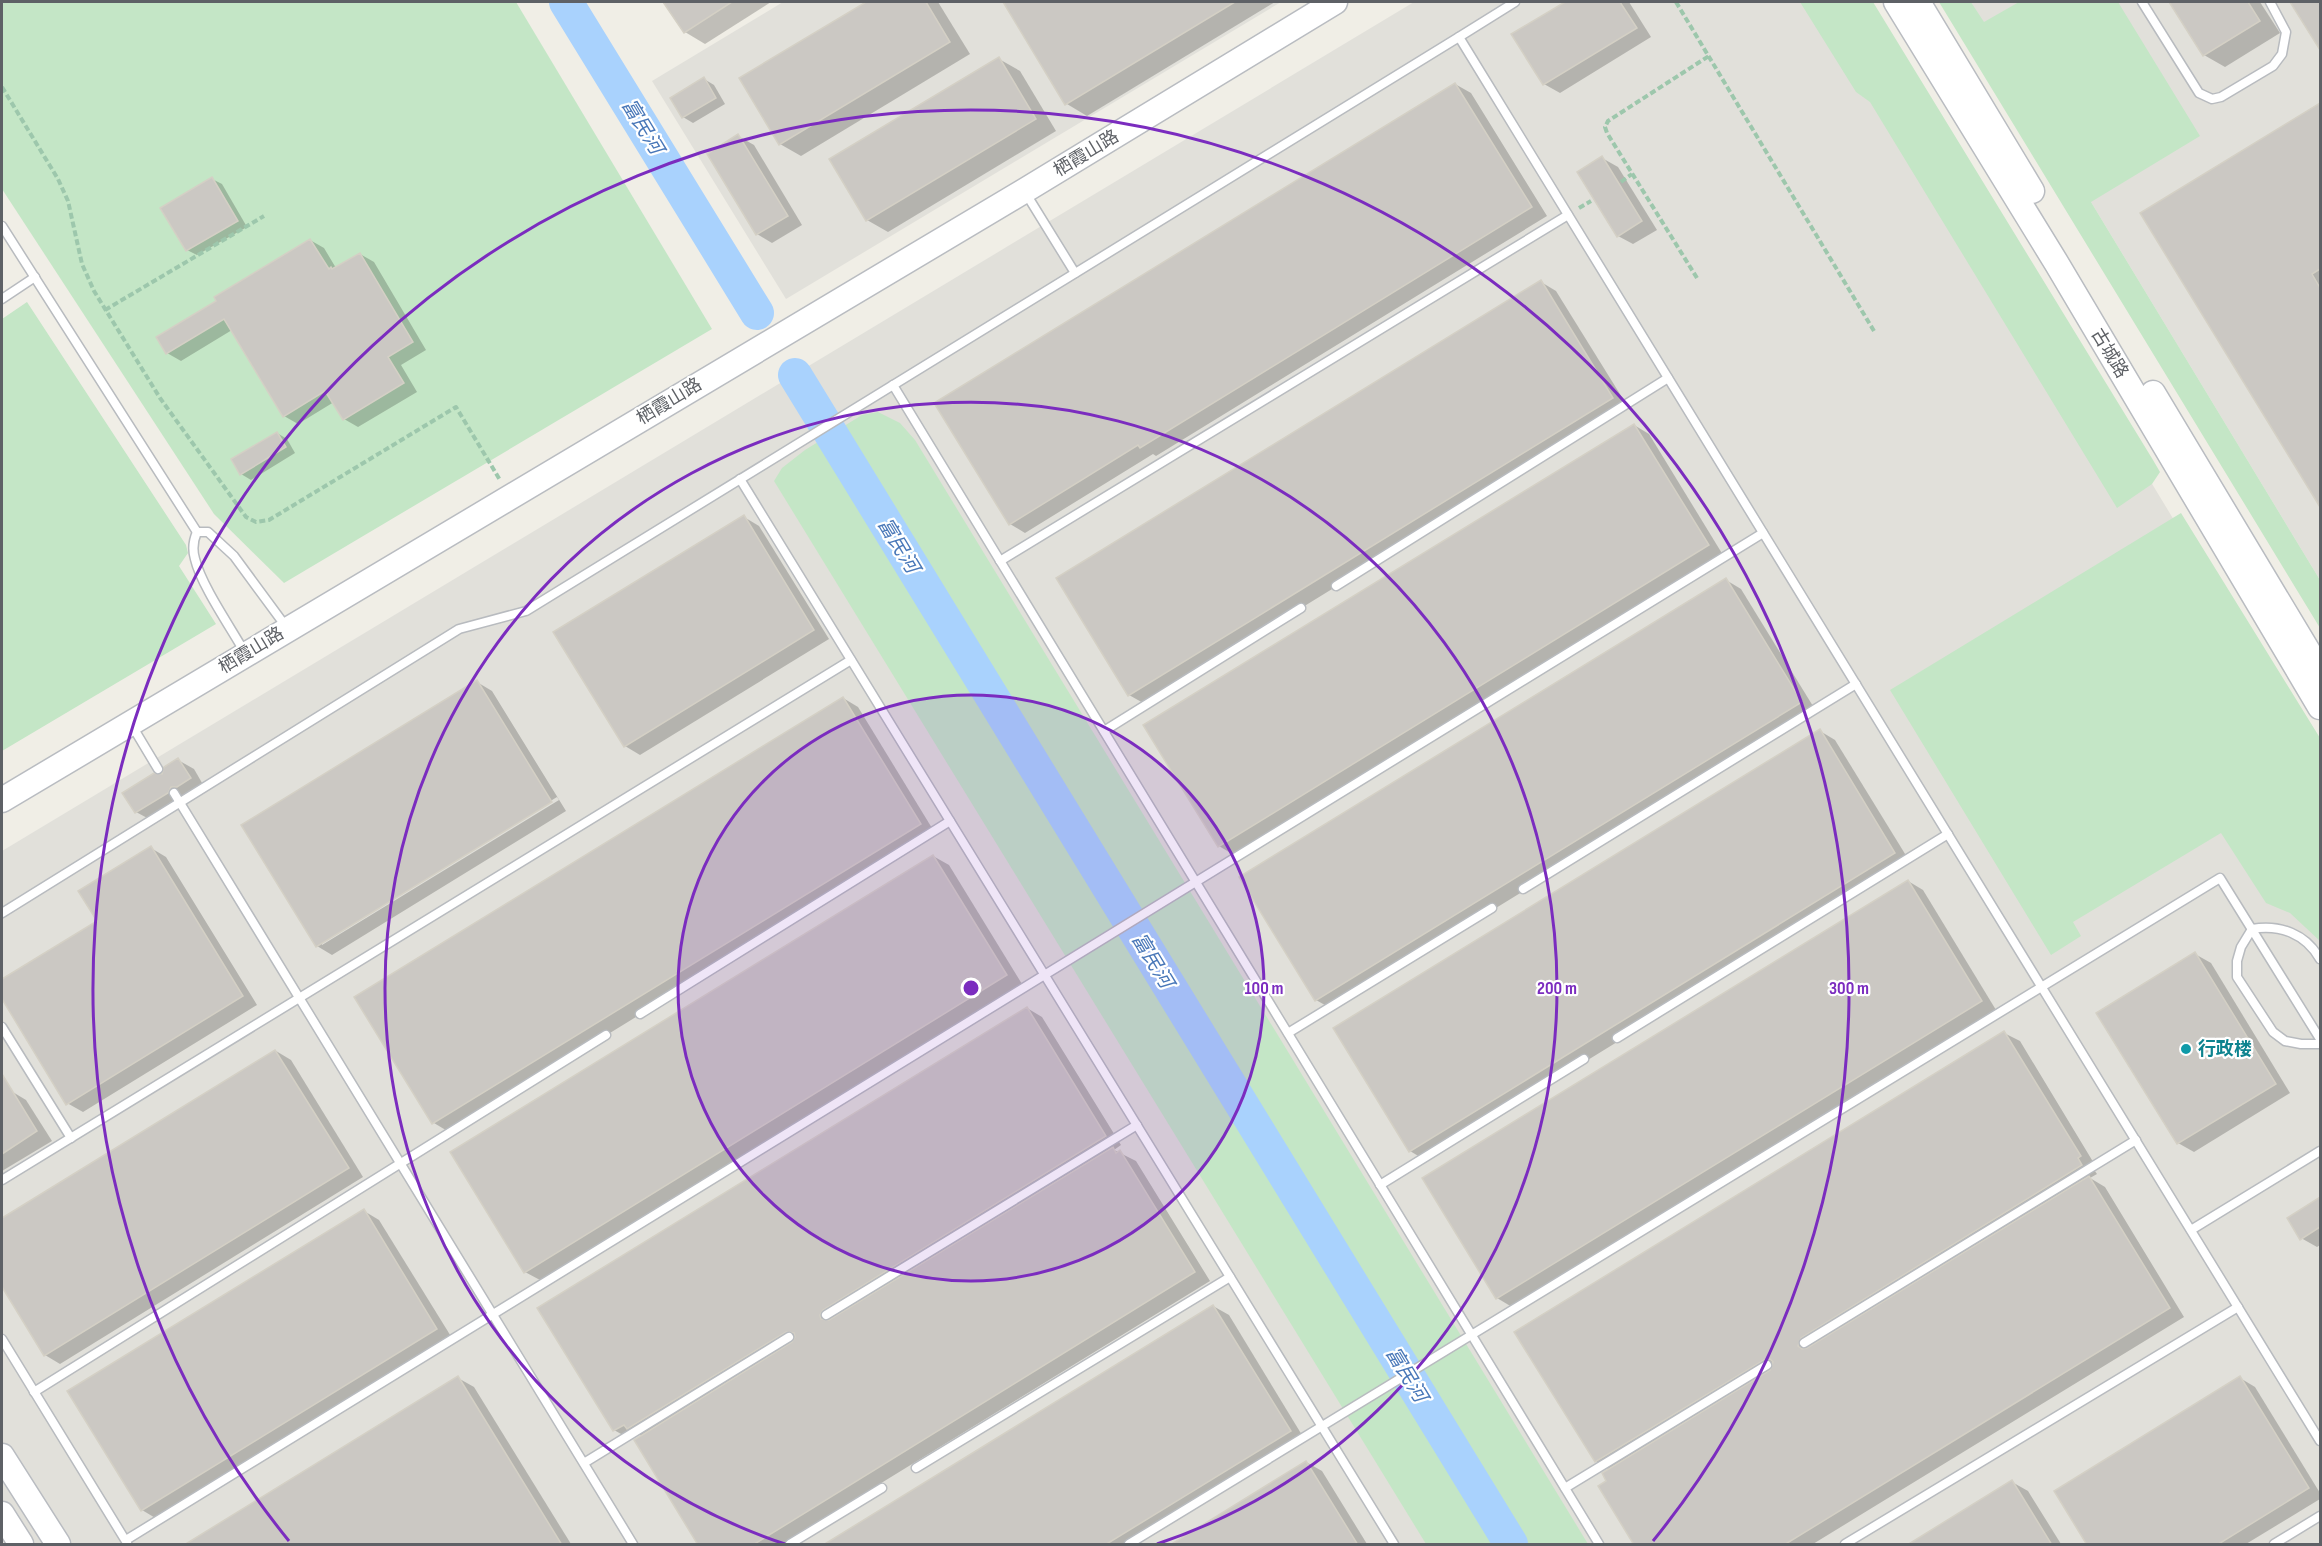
<svg xmlns="http://www.w3.org/2000/svg" width="2322" height="1546" viewBox="0 0 2322 1546" font-family="'Sofia Sans Condensed','Noto Sans SC',sans-serif">
	<rect width="100%" height="100%" fill="#f0eee6"/>
	<g fill="#e1e0da">
		<polygon points="783,2 1281,2 786,299 652,81"/>
		<polygon points="1414,2 1860,2 2320,761 2320,1544 2,1544 2,851"/>
		<polygon points="1971,2 2320,2 2320,580 2091,202"/>
	</g>
	<g fill="#c4e6c6">
		<polygon points="2,2 516,2 712,329 284,583 214,514 2,189"/>
		<polygon points="1800,2 1873,2 2153,460 2160,472 2152,484 2117,508 1870,102 1856,92"/>
		<polygon points="1939,2 1971,2 1984,22 2019,2 2118,2 2200,136 2091,202 2320,580 2320,628"/>
		<polygon points="27,302 186,545 188,553 179,566 216,624 2,751 2,319"/>
		<polygon points="878,412 900,423 915,440 1588,1544 1426,1544 774,481 782,468 805,450 862,415"/>
		<polygon points="2181,513 2320,738 2320,941 2290,913 2266,903 2221,833 2073,922 2081,936 2051,955 1890,690"/>
	</g>
	<g fill="#0003" fill-rule="evenodd">
		<polygon points="665,2 771,2 705,44 685,32"/>
		<polygon points="869,2 938,2 970,54 801,156 780,144 741,79"/>
		<polygon points="1005,2 1275,2 1087,116 1067,104"/>
		<polygon points="1567,2 1629,2 1651,37 1560,93 1544,84 1514,35"/>
		<polygon points="2171,2 2260,2 2280,33 2225,67 2204,55"/>
		<polygon points="2292,2 2320,2 2320,46 2319,44"/>
		<polygon points="999,59 1020,71 1056,131 888,232 867,220"/>
		<polygon points="704,79 714,85 725,104 693,123 683,117"/>
		<polygon points="1455,84 1471,93 1547,216 1156,456 1153,454 1025,533 1010,524"/>
		<polygon points="2320,104 2320,504 2142,213"/>
		<polygon points="738,136 754,145 802,225 772,243 757,234"/>
		<polygon points="1602,158 1618,167 1657,230 1633,244 1618,236"/>
		<polygon points="212,179 222,184 247,227 197,255 187,250"/>
		<polygon points="310,240 324,248 336,268 360,254 374,262 426,350 401,365 417,392 358,427 344,419 334,402 298,424 284,416 232,330 181,361 167,353 218,302"/>
		<polygon points="1541,282 1556,291 1628,407 1145,704 1129,695"/>
		<polygon points="1634,425 1649,434 1723,555 1234,855 1219,846"/>
		<polygon points="277,433 287,439 295,453 251,480 241,474"/>
		<polygon points="744,517 759,526 829,639 640,755 625,746"/>
		<polygon points="1726,580 1741,589 1816,711 1332,1009 1316,1000"/>
		<path d="M477,682L492,691L566,811L332,955L317,946ZM557,797L559,800L322,945V942Z"/>
		<polygon points="843,698 858,707 935,833 449,1132 434,1123"/>
		<polygon points="1820,731 1835,740 1910,862 1425,1160 1410,1151"/>
		<polygon points="178,760 194,769 205,788 151,820 136,812 163,776"/>
		<polygon points="151,848 166,857 257,1005 83,1112 67,1103 2,996 2,981 99,921"/>
		<polygon points="933,856 949,865 1022,984 540,1280 525,1272"/>
		<polygon points="1908,881 1923,890 1996,1010 1512,1307 1497,1298"/>
		<polygon points="2195,954 2211,963 2290,1093 2194,1152 2178,1143 2098,1014"/>
		<polygon points="1027,1008 1042,1017 1121,1145 1114,1150 1136,1161 1210,1281 782,1544 699,1544 642,1436 638,1434 630,1439 614,1430"/>
		<path d="M2004,1033L2020,1041L2095,1165L2092,1167L2097,1174L2090,1178L2105,1187L2184,1317L1813,1544H1636L1608,1481L1610,1470L1596,1461ZM1758,1355L1774,1364V1367L1756,1357Z"/>
		<polygon points="276,1051 291,1060 363,1177 60,1364 45,1355 2,1284 2,1220"/>
		<polygon points="11,1091 26,1100 52,1141 2,1171 2,1097"/>
		<polygon points="2320,1199 2320,1245 2317,1247 2301,1238 2289,1218"/>
		<polygon points="364,1211 379,1220 452,1338 157,1519 142,1510"/>
		<polygon points="1213,1306 1229,1315 1305,1440 1135,1544 826,1544"/>
		<polygon points="458,1378 474,1387 571,1544 187,1544"/>
		<polygon points="2240,1378 2255,1387 2320,1493 2320,1499 2246,1544 2089,1544"/>
		<polygon points="1306,1462 1322,1471 1367,1544 1172,1544"/>
		<polygon points="2012,1482 2028,1491 2061,1544 1910,1544"/>
	</g>
	<g fill="none" stroke-linecap="round" stroke-linejoin="round">
		<g stroke="#a9d2fd" stroke-width="34">
			<polyline points="566,2 757,313"/>
			<polyline points="795,375 1511,1544"/>
		</g>
	</g>
	<g fill="#cbc8c3" stroke="#d4d0c5" stroke-width="1.5">
		<polygon points="663,2 732,2 684,33"/>
		<polygon points="866,2 926,2 950,42 779,145 739,78"/>
		<polygon points="1003,2 1235,2 1065,105"/>
		<polygon points="1565,2 1620,2 1637,28 1543,85 1511,34"/>
		<polygon points="2169,2 2248,2 2260,21 2203,56"/>
		<polygon points="2290,2 2320,2 2320,50"/>
		<polygon points="999,57 1036,119 866,221 829,159"/>
		<polygon points="704,77 716,98 682,118 670,98"/>
		<polygon points="1455,83 1532,207 1140,448 1138,445 1009,525 934,403"/>
		<polygon points="2320,103 2320,269 2312,274 2320,288 2320,507 2140,213"/>
		<polygon points="738,134 788,216 756,235 707,154"/>
		<polygon points="1602,156 1642,221 1617,237 1577,172"/>
		<polygon points="212,177 238,221 186,251 160,208"/>
		<polygon points="310,239 329,269 331,267 332,269 360,253 413,342 388,357 404,383 343,420 325,391 283,417 224,319 166,354 156,337 216,301 214,297"/>
		<polygon points="1541,280 1613,398 1128,696 1056,578"/>
		<polygon points="1634,424 1709,545 1218,847 1143,725"/>
		<polygon points="277,432 286,447 240,475 231,459"/>
		<polygon points="744,515 814,630 624,747 553,632"/>
		<polygon points="1726,578 1802,702 1315,1001 1239,877"/>
		<polygon points="477,680 552,802 316,947 241,825"/>
		<polygon points="843,697 921,824 432,1124 354,997"/>
		<polygon points="1820,729 1895,853 1409,1152 1333,1028"/>
		<polygon points="178,758 191,778 177,787 171,787 168,793 135,813 122,793 154,773 162,774 164,767"/>
		<polygon points="151,846 243,996 66,1105 2,999 2,979 97,921 78,891"/>
		<polygon points="933,855 1007,975 524,1273 450,1152"/>
		<polygon points="1908,880 1982,1001 1496,1299 1422,1178"/>
		<polygon points="2195,952 2276,1084 2177,1144 2096,1013"/>
		<polygon points="1027,1007 1106,1136 823,1310 820,1315 821,1319 829,1320 1113,1147 1116,1153 1120,1150 1195,1272 753,1545 698,1545 634,1440 792,1342 795,1337 794,1333 786,1332 627,1429 624,1425 613,1431 537,1308"/>
		<polygon points="2004,1031 2081,1156 2078,1158 2082,1165 1801,1338 1798,1346 1802,1349 1807,1348 2089,1176 2170,1308 1784,1545 1634,1545 1598,1486 1606,1481 1602,1473 1770,1370 1773,1362 1770,1359 1764,1360 1595,1462 1514,1332"/>
		<polygon points="275,1050 349,1168 44,1356 2,1287 2,1218"/>
		<polygon points="2,1074 37,1131 2,1154"/>
		<polygon points="2320,1197 2320,1227 2300,1240 2287,1218"/>
		<polygon points="364,1209 437,1329 141,1511 67,1391"/>
		<polygon points="1213,1305 1291,1431 1105,1545 823,1545"/>
		<polygon points="458,1376 562,1545 184,1545"/>
		<polygon points="2240,1376 2309,1488 2217,1545 2087,1545 2054,1491"/>
		<polygon points="1306,1461 1358,1545 1170,1545"/>
		<polygon points="2012,1480 2052,1545 1907,1545"/>
	</g>
	<g fill="none" stroke-linecap="round" stroke-linejoin="round">
		<defs>
			<g id="lane">
				<polyline points="2142,2 2199,93 2212,99 2221,97 2273,66 2282,54 2286,32 2270,2"/>
				<polyline points="1459,37 1515,2"/>
				<polyline points="1025,192 1075,273"/>
				<polyline points="2,226 197,532"/>
				<polyline points="2,299 35,277"/>
				<polyline points="893,385 1599,1544"/>
				<polyline points="740,479 1394,1544"/>
				<polyline points="1000,561 1568,215"/>
				<polyline points="1336,586 1668,378"/>
				<path d="M245,653C231,628 201,585 195,559C192,549 193,541 197,532H208L234,556L287,628"/>
				<polyline points="131,724 158,769"/>
				<polyline points="1104,731 1301,608"/>
				<polyline points="174,793 633,1544"/>
				<polyline points="1523,889 1856,684"/>
				<polyline points="2,913 459,629 526,611 1459,37 2320,1441"/>
				<path d="M2320,959C2306,934 2280,924 2252,929L2241,947L2237,961V977L2273,1032L2285,1041L2301,1044H2320"/>
				<polyline points="640,1014 950,821"/>
				<polyline points="2,1027 71,1138"/>
				<polyline points="1288,1033 1492,908"/>
				<polyline points="1617,1038 1948,834"/>
				<polyline points="2,1180 851,660"/>
				<polyline points="1380,1185 1584,1059"/>
				<polyline points="2191,1230 2320,1151"/>
				<polyline points="826,1315 1137,1125"/>
				<polyline points="2,1339 127,1543"/>
				<polyline points="1804,1343 2136,1140"/>
				<polyline points="34,1392 606,1035"/>
				<polyline points="584,1463 789,1337"/>
				<polyline points="916,1468 1230,1277"/>
				<polyline points="1565,1488 1767,1365"/>
				<polyline points="126,1540 1763,533"/>
				<polyline points="790,1544 882,1488"/>
				<polyline points="1129,1544 2220,878 2320,1039"/>
				<polyline points="1845,1544 2238,1307"/>
				<polyline points="2274,1544 2320,1516"/>
			</g>
			<g id="secondary">
				<polyline points="1896,2 2057,264 2320,707"/>
				<polyline points="1918,2 2032,191"/>
				<polyline points="2153,393 2320,671"/>
				<polyline points="2,800 1024,191 1335,2"/>
				<polyline points="2,1456 58,1544"/>
				<polyline points="2,1514 21,1544"/>
			</g>
		</defs>
		<use href="#lane" stroke="#b8bbbf" stroke-width="11"/>
		<use href="#secondary" stroke="#b9bcc1" stroke-width="27"/>
		<g stroke="#9dc7ac" stroke-width="4" stroke-dasharray="6 3" stroke-linecap="butt">
			<polyline points="1676,2 1874,331"/>
			<polyline points="2,87 58,179 68,201 82,264 94,291 160,398 246,517 256,522 269,520 456,407 500,480"/>
			<polyline points="1621,182 1632,174"/>
			<polyline points="1579,208 1591,201"/>
			<polyline points="1697,278 1607,133 1605,127 1608,121 1709,56"/>
			<polyline points="105,310 264,216"/>
		</g>
		<use href="#lane" stroke="#fff" stroke-width="8"/>
		<use href="#secondary" stroke="#fff" stroke-width="24"/>
	</g>
	<circle cx="971" cy="988" r="293" fill="#7b2cbf" fill-opacity=".12"/>
	<g fill="none" stroke="#7b2cbf" stroke-width="3">
		<circle cx="971" cy="988" r="293"/>
		<path d="M785 1544A586 586 0 1 1 1157 1544"/>
		<path d="M289 1541A878 878 0 1 1 1653 1541"/>
	</g>
	<circle fill="#0f9aa8" stroke="#fff" stroke-width="2" cx="2186" cy="1049" r="6"/>
	<g text-anchor="middle" stroke-width="4.5" stroke-linejoin="round" paint-order="stroke">
		<g font-size="18" fill="#5e6166" stroke="#fff">
			<text transform="translate(1086 153) rotate(-31)" y="6">栖霞山路</text>
			<text transform="translate(2110 353) rotate(59)" y="6">古城路</text>
			<text transform="translate(669 401) rotate(-31)" y="6">栖霞山路</text>
			<text transform="translate(251 650) rotate(-31)" y="6">栖霞山路</text>
		</g>
		<g font-size="18" font-weight="bold" fill="#0d838f" stroke="#fff" text-anchor="start">
			<text x="2198" y="1055">行政楼</text>
		</g>
		<g font-size="20" font-style="italic" fill="#4877b8" stroke="#fff">
			<text transform="translate(643 126) rotate(59)" y="7">富民河</text>
			<text transform="translate(899 545) rotate(59)" y="7">富民河</text>
			<text transform="translate(1153 960) rotate(59)" y="7">富民河</text>
			<text transform="translate(1407 1374) rotate(59)" y="7">富民河</text>
		</g>
	</g>
	<circle cx="971" cy="988" r="9" fill="#7b2cbf" stroke="#fff" stroke-width="3"/>
	<g font-size="18" text-anchor="middle" font-weight="bold" fill="#7b2cbf" stroke="#fff" stroke-width="4.5" stroke-linejoin="round" paint-order="stroke">
		<text x="1264" y="994">100 m</text>
		<text x="1557" y="994">200 m</text>
		<text x="1849" y="994">300 m</text>
	</g>
	<rect width="2322" height="1546" fill="none" stroke="#5e6166" stroke-width="6"/>
</svg>
